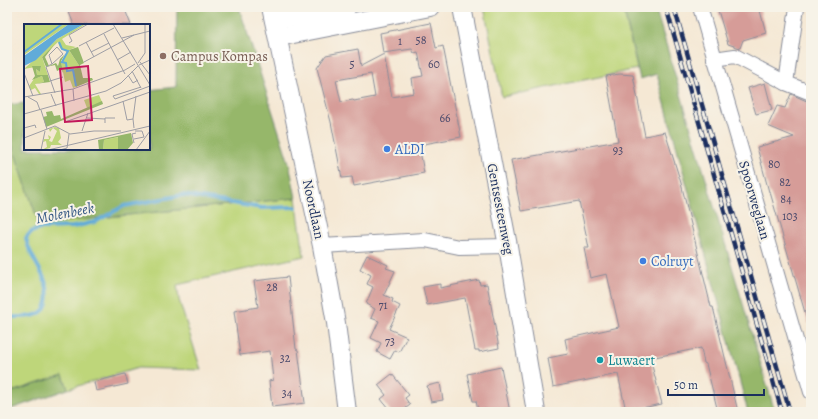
<svg xmlns="http://www.w3.org/2000/svg" width="818" height="419" viewBox="0 0 818 419" font-family="Alegreya,serif">
	<rect width="100%" height="100%" fill="#f7f3e8"/>
	<filter id="ink" filterUnits="userSpaceOnUse"><feTurbulence type="fractalNoise" baseFrequency=".025" numOctaves="2"/><feDisplacementMap in="SourceGraphic" scale="8" xChannelSelector="R" yChannelSelector="G"/><feConvolveMatrix kernelMatrix="1 2 1 2 8 2 1 2 1" color-interpolation-filters="sRGB"/></filter>
	<filter id="wash" filterUnits="userSpaceOnUse"><feTurbulence type="fractalNoise" baseFrequency=".012" numOctaves="4" result="noise"/><feDisplacementMap in="SourceGraphic" scale="16" xChannelSelector="R" yChannelSelector="G"/><feGaussianBlur stdDeviation="0.9" result="paint"/><feColorMatrix in="noise" values="0 0 0 0 0 0 0 0 0 0 0 0 0 0 0 0 0 1.4 0 .05"/><feComposite in="paint" operator="in"/></filter>
	<g filter="url(#wash)">
		<rect width="100%" height="100%" fill="#f5e8d4"/>
		<g fill="#bed67a" stroke="#6c826c">
			<polygon points="484,7 623,7 637,69 502,97"/>
			<polygon points="7,130 39,224 296,198 304,256 177,285 179,300 201,370 138,368 68,389 63,375 14,391 7,390"/>
		</g>
		<g fill="#96b76a" stroke="#587364">
			<polygon points="177,7 239,7 289,163 296,198 39,224 7,130 7,105 25,103 25,149 149,149 149,90 176,87"/>
			<polygon points="623,7 655,7 775,412 748,412 657,74 640,79"/>
			<polygon points="63,375 68,389 8,410 8,412 7,412 7,390 15,391"/>
		</g>
		<g fill="none" stroke-linecap="round" stroke-linejoin="round">
			<path stroke="#61abd9" stroke-width="4" d="M7,317C16,317 30,318 38,314C50,309 49,291 45,281C39,265 29,255 26,238L31,232L42,228L73,227L95,222L124,206L183,195L262,208L295,207"/>
		</g>
		<g id="blocks">
			<g fill="#d69c98" fill-rule="evenodd">
				<polygon points="67,7 124,7 131,25 74,25"/>
				<polygon points="717,7 759,7 766,33 743,40 740,48 728,44"/>
				<path d="M431,23L436,48L443,46L461,137L419,145L424,173L354,186L352,177L342,178L331,122L317,68L326,55L358,49L361,66L384,54L392,97L414,93L412,78L423,76L418,52L414,53L412,49L383,53L380,33ZM371,74L375,97L354,101L353,100L341,102L336,80Z"/>
				<polygon points="620,74 633,75 645,136 665,132 681,183 711,307 713,307 738,412 718,412 706,364 704,363 701,348 650,358 662,404 626,411 618,374 553,387 548,358 568,354 565,339 619,327 607,274 590,278 584,248 589,248 579,201 521,211 511,160 618,141 606,76"/>
				<polygon points="765,83 772,110 756,114 748,88"/>
				<polygon points="791,94 811,103 811,323 808,323 770,192 769,192 757,147 794,137 768,126 777,106 785,108"/>
				<polygon points="367,255 388,265 386,268 395,271 384,295 393,299 392,302 400,306 389,329 407,337 399,352 395,350 390,359 377,352 381,343 371,338 379,321 371,318 375,309 366,304 373,287 367,284 371,275 360,269"/>
				<polygon points="288,277 296,349 298,350 305,403 272,407 269,381 273,380 270,351 240,355 234,311 258,307 254,281"/>
				<polygon points="479,280 480,285 487,284 499,348 479,352 479,350 475,350 465,298 427,305 423,287 440,284 440,288"/>
				<polygon points="501,367 510,412 486,412 486,409 478,411 476,401 473,401 467,374"/>
				<polygon points="125,374 128,384 96,391 94,382"/>
				<polygon points="392,374 409,395 405,398 410,405 401,412 391,412 381,399 386,395 378,385"/>
				<polygon points="440,383 443,400 431,402 427,386"/>
			</g>
		</g>
	</g>
	<g filter="url(#ink)">
		<use href="#blocks" fill-opacity="0" stroke="#888c99" stroke-width="1"/>
		<g fill="none" stroke-linecap="round" stroke-linejoin="round">
			<defs>
				<g id="minor">
					<polyline points="700,7 811,392"/>
					<polyline points="714,59 735,56 786,83 811,93"/>
					<polyline points="786,83 797,7"/>
					<polyline points="322,246 425,240 459,247 508,246"/>
				</g>
				<g id="tertiary">
					<polyline points="271,7 322,246 336,323 347,412"/>
					<polyline points="462,7 508,246 536,412"/>
					<polyline points="274,20 347,7"/>
					<polyline points="278,37 430,7"/>
				</g>
			</defs>
			<use href="#minor" stroke="#888c99" stroke-width="16"/>
			<use href="#tertiary" stroke="#888c99" stroke-width="20"/>
			<use href="#minor" stroke="#fff" stroke-width="14"/>
			<use href="#tertiary" stroke="#fff" stroke-width="18"/>
			<defs>
				<g id="rail">
					<polyline points="666,7 782,412"/>
					<polyline points="674,7 790,412"/>
				</g>
			</defs>
			<use href="#rail" stroke="#1b2f5e" stroke-width="4.5"/>
			<use href="#rail" stroke="#f7f3e8" stroke-width="3" stroke-dasharray="9" stroke-linecap="butt"/>
		</g>
	</g>
	<circle fill="#8d6e63" stroke="#f7f3e8" stroke-width="1.5" cx="163" cy="56" r="4"/>
	<g fill="#3f7fe0" stroke="#f7f3e8" stroke-width="1.5">
		<circle cx="387" cy="149" r="4"/>
		<circle cx="643" cy="261" r="4"/>
	</g>
	<circle fill="#0f9aa8" stroke="#f7f3e8" stroke-width="1.5" cx="600" cy="360" r="4"/>
	<g text-anchor="middle" stroke-width="4" stroke-linejoin="round" paint-order="stroke">
		<g font-size="12" fill="#4a4a6c">
			<text x="421" y="44">58</text>
			<text x="400" y="45">1</text>
			<text x="352" y="68">5</text>
			<text x="434" y="68">60</text>
			<text x="445" y="122">66</text>
			<text x="618" y="154">93</text>
			<text x="774" y="168">80</text>
			<text x="785" y="186">82</text>
			<text x="786" y="203">84</text>
			<text x="790" y="220">103</text>
			<text x="272" y="291">28</text>
			<text x="383" y="309">71</text>
			<text x="390" y="345">73</text>
			<text x="285" y="362">32</text>
			<text x="287" y="397">34</text>
		</g>
		<g font-size="14" fill="#785e54" stroke="#f7f3e8" text-anchor="start">
			<text x="171" y="61">Campus Kompas</text>
		</g>
		<g font-size="14" fill="#366cbe" stroke="#f7f3e8" text-anchor="start">
			<text x="395" y="154">ALDI</text>
			<text x="651" y="266">Colruyt</text>
		</g>
		<g font-size="14" fill="#1b2f5e" stroke="#f7f3e8">
			<text transform="translate(755 200) rotate(74)" y="5">Spoorweglaan</text>
			<text transform="translate(314 209) rotate(78)" y="5">Noordlaan</text>
			<text transform="translate(501 209) rotate(79)" y="5">Gentsesteenweg</text>
		</g>
		<g font-size="14" fill="#0d838f" stroke="#f7f3e8" text-anchor="start">
			<text x="608" y="365">Luwaert</text>
		</g>
		<g font-size="15" font-style="italic" fill="#305483" stroke="#f7f3e8">
			<text transform="translate(65 213) rotate(-11)" y="5">Molenbeek</text>
		</g>
	</g>
	<g transform="translate(24 24)">
		<rect width="126" height="126" fill="#f5e8d4"/>
		<path d="M0,0H45L0,31ZM60,0H62L38,15L42,21L52,23L45,26L56,43L52,63L49,64L46,56L41,58L37,38L43,28L36,24L34,18L18,33L24,51L13,52L12,45L16,48L17,42L0,45L33,15ZM18,52L20,58L11,60L17,70H15L11,64L7,66L5,62L10,55ZM75,71L78,78L63,84L60,76ZM31,103L35,104L37,114L34,118L38,121H27L26,124L18,126L23,123L22,117L19,118L20,115H25L24,111L27,113L25,117L28,118L33,107L29,104L26,108L25,105ZM95,113L96,126H79L80,116Z" fill="#bed67a"/>
		<path d="M30,21L21,33L25,42L32,39L34,42L36,35L41,30L37,37L39,49L37,45L33,47L31,41L22,43L18,33ZM54,23L60,39L56,41L59,54H68L69,56L52,63L49,46L56,43L45,26ZM8,42H17L16,48L12,45L13,51H24L26,58L11,60L20,58L18,52L8,56L11,52ZM78,77L79,80L22,103L19,93L23,92L22,88L28,87L30,92L36,91L37,95ZM107,109L109,119L103,126H94V113L80,116L79,126H75L74,116Z" fill="#96b76a"/>
		<path d="M45,0H60L33,15L12,36L0,42V32Z" fill="#61abd9"/>
		<path fill="none" stroke="#61abd9" stroke-width="2" d="M35,18L38,25L44,27L38,38L42,39L43,47L49,46L52,62M0,28L38,0"/>
		<path fill="none" stroke="#9e9ea5" stroke-width="1" d="M89,0L126,61M80,10L101,50M98,14L126,7M62,18L70,33M45,19L48,17L45,11L64,0M55,22L90,4M67,28L85,19M93,36L107,28M60,38L110,11M116,38L126,51M114,39L121,29V0M28,40L39,30L33,23L25,31L28,40L22,43L31,69M115,41L126,36M108,47L117,64M0,49L9,72M104,51L109,59L114,56M26,57L39,53M64,60L67,72M117,63L89,72L91,75L126,62M49,65L50,77M27,70L32,82M0,73L49,65L101,46L111,40M4,73L13,78L16,86M99,77L103,96L109,95M17,86L23,105M0,90L82,67L97,59L114,42M63,94L81,95M41,98L126,68M81,99V94H91M0,104L11,101L12,104M110,104L109,95L112,72M58,107L64,89M0,114L31,102L46,110L70,107H97M110,115L120,113L118,107H111M110,119L108,110L112,109M17,126L21,107M24,126L126,102M36,126L43,124L45,110M112,126L126,107"/>
		<path fill="#c2185b" fill-opacity="0.15" stroke="#c2185b" stroke-width="2" d="M64,42L68,96L41,98L36,45Z"/>
		<rect width="126" height="126" fill="none" stroke="#1b2f5e" stroke-width="2"/>
	</g>
	<rect width="818" height="419" fill="none" stroke="#f7f3e8" stroke-width="24"/>
	<path d="M668 389v6h96v-6" fill="none" stroke="#1b2f5e" stroke-width="2"/>
	<text x="674" y="389" font-size="12" fill="#1b2f5e" stroke="#f7f3e8" stroke-width="3" paint-order="stroke">50 m</text>
</svg>
